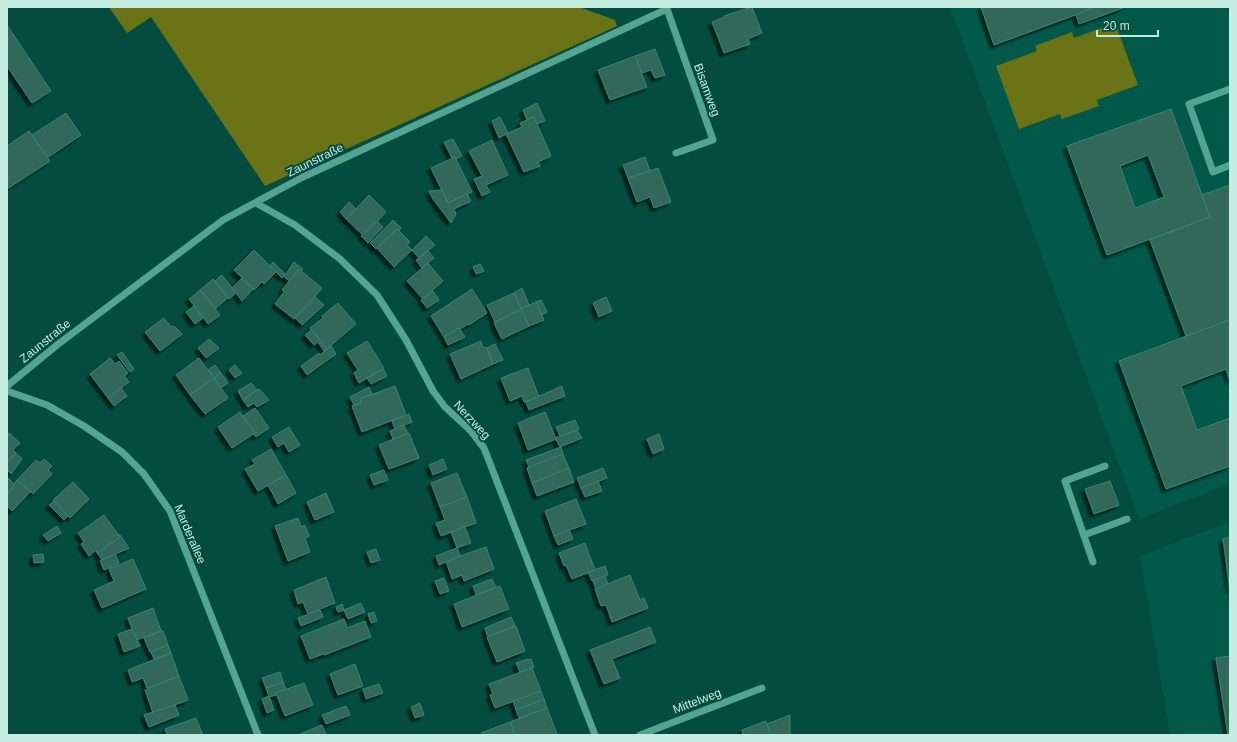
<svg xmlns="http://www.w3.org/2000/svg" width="1237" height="742" viewBox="0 0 1237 742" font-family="Helvetica,sans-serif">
	<defs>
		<filter id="shadow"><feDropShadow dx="-3.5" dy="3.5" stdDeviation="1" flood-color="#0009"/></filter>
	</defs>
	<rect width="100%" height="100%" fill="#034c3f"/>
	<g fill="#025849">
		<polygon points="950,7 1227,7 1230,13 1230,484 1139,519"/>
		<polygon points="1230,521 1230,735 1170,735 1140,556"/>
	</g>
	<g fill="#6a7416">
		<polygon points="109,7 579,7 615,20 617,26 265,186 151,17 127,33"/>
		<polygon points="1115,23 1138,85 1097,100 1099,106 1062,119 1060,114 1019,129 996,66 1037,51 1035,46 1072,32 1074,38"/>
	</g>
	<g fill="#31675a" stroke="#348775" fill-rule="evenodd" filter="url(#shadow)">
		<polygon points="752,7 762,33 748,39 750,44 724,53 712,22 725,17 724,16"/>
		<polygon points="981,7 1094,7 1094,8 994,45"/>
		<polygon points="1094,7 1125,7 1079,24 1076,15"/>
		<polygon points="7,25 51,91 32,103 7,66"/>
		<polygon points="655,49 665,75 655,78 651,70 642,73 635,56"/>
		<polygon points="635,56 647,87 610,100 598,70"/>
		<polygon points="537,103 545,121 537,124 534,117 527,120 523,110"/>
		<path d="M1171,109L1210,217L1107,255L1067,146ZM1148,155L1164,197L1135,208L1120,166Z"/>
		<polygon points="66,113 81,135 47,158 32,135"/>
		<polygon points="500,117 508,133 499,138 492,121"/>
		<polygon points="534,117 551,156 538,162 540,166 524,172 506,134 522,127 520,123"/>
		<polygon points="29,131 50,161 7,189 7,146"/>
		<polygon points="453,139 462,156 456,159 455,157 452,158 444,142"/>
		<polygon points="492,140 508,175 486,185 490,192 482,196 474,179 482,176 469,151"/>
		<polygon points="455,157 472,192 448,203 431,168"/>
		<polygon points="645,157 650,171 628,178 623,165"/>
		<polygon points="658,168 671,202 654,208 650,197 637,202 628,178"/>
		<polygon points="1230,185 1230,320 1186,336 1150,240 1210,217 1202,195"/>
		<polygon points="442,190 448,203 467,194 471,201 454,209 456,214 451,223 433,199 429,191"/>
		<polygon points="369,195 386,212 364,236 346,219"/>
		<polygon points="349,202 356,209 346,219 340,212"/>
		<polygon points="393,220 401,228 399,231 397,229 376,249 370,243"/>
		<polygon points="377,221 383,227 368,243 361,236"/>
		<polygon points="397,229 410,242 407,245 412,250 394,267 377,248"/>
		<polygon points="426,236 435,245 419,258 412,250"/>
		<polygon points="254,250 276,272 264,284 262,282 254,290 234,270"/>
		<polygon points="428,251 434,258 422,268 416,260"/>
		<polygon points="273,262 285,274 282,278 270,266"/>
		<polygon points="294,262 303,269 301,271 299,269 290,281 284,277"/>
		<polygon points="428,263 443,281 423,299 407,281"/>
		<polygon points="480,264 484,271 476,274 473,267"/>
		<polygon points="299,269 322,288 305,309 304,307 294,319 275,304 284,292 282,290"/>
		<polygon points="222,275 236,293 229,299 215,281"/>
		<polygon points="242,278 253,289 242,301 232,288"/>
		<polygon points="213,279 228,298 215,309 200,290"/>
		<polygon points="522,288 529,305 521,309 514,293"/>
		<polygon points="472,289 487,313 469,325 468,324 460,329 459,328 444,337 431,316"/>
		<polygon points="200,290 220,315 208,324 189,299"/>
		<polygon points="433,291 439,300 427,308 421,300"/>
		<polygon points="514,293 521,309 495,322 487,305"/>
		<polygon points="315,297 324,305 302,325 295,318"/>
		<polygon points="606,297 612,311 599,317 593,303"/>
		<polygon points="541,300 547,312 542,315 536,302"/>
		<polygon points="536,302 544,320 529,326 521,309"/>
		<polygon points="338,303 356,324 327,349 310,328 323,318 322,316"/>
		<polygon points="194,306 203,318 195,324 186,312"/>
		<polygon points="521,309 529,326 502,339 494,323"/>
		<polygon points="164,318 171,327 174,326 182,334 160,351 145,332"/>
		<polygon points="1230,320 1230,381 1226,369 1181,386 1197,430 1230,418 1230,466 1166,489 1119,361"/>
		<polygon points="459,328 465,337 448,345 444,337"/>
		<polygon points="311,330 327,349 324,351 318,342 314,345 305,335"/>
		<polygon points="209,339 219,348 206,358 198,348"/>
		<polygon points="367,341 384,368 359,383 354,373 358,370 347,353"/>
		<polygon points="481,341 483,348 486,347 487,348 493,364 461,379 450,354"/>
		<polygon points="495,344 503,360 493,364 487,348"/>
		<polygon points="331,346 336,354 307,375 301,366 319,353 320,355"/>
		<polygon points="122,352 134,369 130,372 117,355"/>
		<polygon points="110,358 115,364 119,361 128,373 124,376 129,382 108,398 90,374"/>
		<polygon points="199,358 214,378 190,395 176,375"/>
		<polygon points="215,365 221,373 214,378 208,370"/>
		<polygon points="235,365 242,373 235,378 229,370"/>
		<polygon points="528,368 539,397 524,402 522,396 510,401 501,378"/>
		<polygon points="383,369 387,376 371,384 367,378"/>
		<polygon points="221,373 228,383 221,388 214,378"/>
		<polygon points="214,378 228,398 205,414 190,395"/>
		<polygon points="251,383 257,390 243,400 238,391"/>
		<polygon points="395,386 406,415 362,432 352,406 361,403 360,399"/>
		<polygon points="562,386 565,396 529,410 526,402"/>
		<polygon points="369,387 372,394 360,399 361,403 354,405 350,397"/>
		<polygon points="121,388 127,396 114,406 108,398"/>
		<polygon points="259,389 269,400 257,407 254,403 248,407 243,400"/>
		<polygon points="255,408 269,428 256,437 254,434 255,433 243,416"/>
		<polygon points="240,412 255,433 232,448 218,427"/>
		<polygon points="545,412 556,439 528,450 518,423"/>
		<polygon points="409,414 412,422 395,429 392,421"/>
		<polygon points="575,420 579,429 560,436 556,427"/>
		<polygon points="404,425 408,434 393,439 390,431"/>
		<polygon points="289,427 300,445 289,452 284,443 278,447 272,437"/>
		<polygon points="577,430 582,438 560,447 555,438"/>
		<polygon points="9,433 20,443 13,450 16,453 7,463 7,434"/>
		<polygon points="409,433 419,458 389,469 379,445"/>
		<polygon points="659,434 664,449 653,454 647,439"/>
		<polygon points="561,447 563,454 529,467 526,460"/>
		<polygon points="271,449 286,475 258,491 245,469 255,464 252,460"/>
		<polygon points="16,453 22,459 11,474 7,470 7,463"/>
		<polygon points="563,454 569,468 532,483 527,468"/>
		<polygon points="44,459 52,466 48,470 52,474 33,494 17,480 36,460 40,463"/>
		<polygon points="443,459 447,469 433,475 429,465"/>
		<polygon points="569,468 574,482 537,496 532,483"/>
		<polygon points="603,468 607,478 581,488 577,478"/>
		<polygon points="384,470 388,480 374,485 370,475"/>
		<polygon points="457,473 467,497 440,507 431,483"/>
		<polygon points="286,475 296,493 278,504 268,485"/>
		<polygon points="8,478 15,485 7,494 7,480"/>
		<polygon points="17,480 30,492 12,511 7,506 7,494 15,485 13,484"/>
		<polygon points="598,481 602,491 585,497 581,488"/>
		<polygon points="1110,481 1119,505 1094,514 1085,489"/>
		<polygon points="73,482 89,499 70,518 53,500"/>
		<polygon points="326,493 334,512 315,520 307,502"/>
		<polygon points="467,497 476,523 441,536 436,523 445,520 440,507"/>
		<polygon points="576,499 586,524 554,536 545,511"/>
		<polygon points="54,501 68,516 64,520 49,505"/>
		<polygon points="104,515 120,537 98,553 96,550 89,556 81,544 84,542 78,533"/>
		<polygon points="298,518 301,527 305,525 309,536 305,538 310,552 288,561 275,526"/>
		<polygon points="57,526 61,533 48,541 43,535"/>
		<polygon points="465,527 471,543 457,548 451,532"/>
		<polygon points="569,530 573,539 558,545 554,536"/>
		<polygon points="118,535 120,535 129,548 102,560 96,551 98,553 120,537"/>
		<polygon points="1230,537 1230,590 1223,539"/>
		<polygon points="585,543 595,570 572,579 566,565 564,566 559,553"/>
		<polygon points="486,547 494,569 464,581 462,575 452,579 446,561"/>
		<polygon points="457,548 460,556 439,565 436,556"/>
		<polygon points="376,549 380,560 371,563 367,552"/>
		<polygon points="43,554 44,562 34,563 33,555"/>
		<polygon points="115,554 119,563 104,570 100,561"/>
		<polygon points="133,559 146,589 102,608 94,590 114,581 109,569"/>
		<polygon points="605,566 608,575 592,581 588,572"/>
		<polygon points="630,575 640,600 644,598 648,608 612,622 606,605 601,606 595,589"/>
		<polygon points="605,576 608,584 596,589 593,581"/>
		<polygon points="326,577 335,603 308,614 303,602 298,604 294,590"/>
		<polygon points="444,578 449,591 440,594 435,581"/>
		<polygon points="492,579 496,588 476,595 473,586"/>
		<polygon points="500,586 509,609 462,627 454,604"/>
		<polygon points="361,603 365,612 348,619 344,610"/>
		<polygon points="342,604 344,610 338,612 336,607"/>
		<polygon points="153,608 161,631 136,640 128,618"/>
		<polygon points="320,610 323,617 301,626 298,618"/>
		<polygon points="374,612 377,621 371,623 368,614"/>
		<polygon points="511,617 515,626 488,637 485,628"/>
		<polygon points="344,619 347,628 365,621 371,637 324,655 323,654 310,659 301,636"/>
		<polygon points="516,626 525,651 497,662 487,637"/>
		<polygon points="650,627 656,642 612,659 620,678 604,684 590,650"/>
		<polygon points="132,629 140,646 124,652 118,634"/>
		<polygon points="161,631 163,631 168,645 150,652 144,638"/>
		<polygon points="168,645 171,653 154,659 151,652"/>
		<polygon points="171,653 179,676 147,688 143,678 132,682 128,670"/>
		<polygon points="1230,656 1230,735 1228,735 1216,658"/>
		<polygon points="528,659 528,660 531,659 534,667 520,672 516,663"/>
		<polygon points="355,664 363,686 338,695 330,674"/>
		<polygon points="532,668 541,691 495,708 490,695 493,694 489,684"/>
		<polygon points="280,672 283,682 266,688 262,678"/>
		<polygon points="179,676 188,700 153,713 145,690"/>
		<polygon points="283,682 286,689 276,693 276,695 269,697 266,688"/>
		<polygon points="304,683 313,705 285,716 276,693"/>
		<polygon points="379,684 383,693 366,699 363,689"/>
		<polygon points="541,691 544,699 516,710 513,701"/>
		<polygon points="269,696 274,710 267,713 262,699"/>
		<polygon points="544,699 547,708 519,718 516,710"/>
		<polygon points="420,703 424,715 415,718 411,707"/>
		<polygon points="175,705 179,715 149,727 144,715"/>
		<polygon points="346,706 350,715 326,724 322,715"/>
		<polygon points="547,708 557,734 553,735 515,735 510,722"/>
		<polygon points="790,715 790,734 771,735 767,724"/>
		<polygon points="196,718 203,735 167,735 165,729"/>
		<polygon points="766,721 771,735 739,735 743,734 742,730"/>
		<polygon points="510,722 515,735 482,735 481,733"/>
		<polygon points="322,725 326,735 298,735"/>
	</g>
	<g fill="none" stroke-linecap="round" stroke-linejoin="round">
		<g stroke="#53a491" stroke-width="7">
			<polyline points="1230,89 1189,104 1213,172 1230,165"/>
			<polyline points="256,203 295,225 340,259 377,295 406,340 433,391 445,407 471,431 484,448 595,735"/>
			<polyline points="7,386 57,345 223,220 301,178 667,9 713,140 676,153"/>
			<polyline points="7,391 47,405 84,426 122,452 144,474 170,511 258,735"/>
			<polyline points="1084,535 1127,519"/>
			<polyline points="1093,562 1065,481 1105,466"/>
			<polyline points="640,735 762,688"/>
		</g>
	</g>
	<g text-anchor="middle" stroke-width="4" stroke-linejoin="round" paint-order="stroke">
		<g font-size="12" fill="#c5ece1" stroke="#034c3f">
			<text transform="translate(707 90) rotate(70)" y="4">Bisamweg</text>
			<text transform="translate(315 160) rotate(-26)" y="4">Zaunstraße</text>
			<text transform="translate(45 341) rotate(-39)" y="4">Zaunstraße</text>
			<text transform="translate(472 420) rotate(47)" y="4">Nerzweg</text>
			<text transform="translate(190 534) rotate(67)" y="4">Marderallee</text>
			<text transform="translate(697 701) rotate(-21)" y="4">Mittelweg</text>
		</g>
	</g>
	<rect width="1237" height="742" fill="none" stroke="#c5ece1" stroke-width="16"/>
	<path d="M1097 30v6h61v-6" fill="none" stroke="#c5ece1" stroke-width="2"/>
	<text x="1103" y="30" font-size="12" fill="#c5ece1" stroke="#034c3f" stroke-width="3" paint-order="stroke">20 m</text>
</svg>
